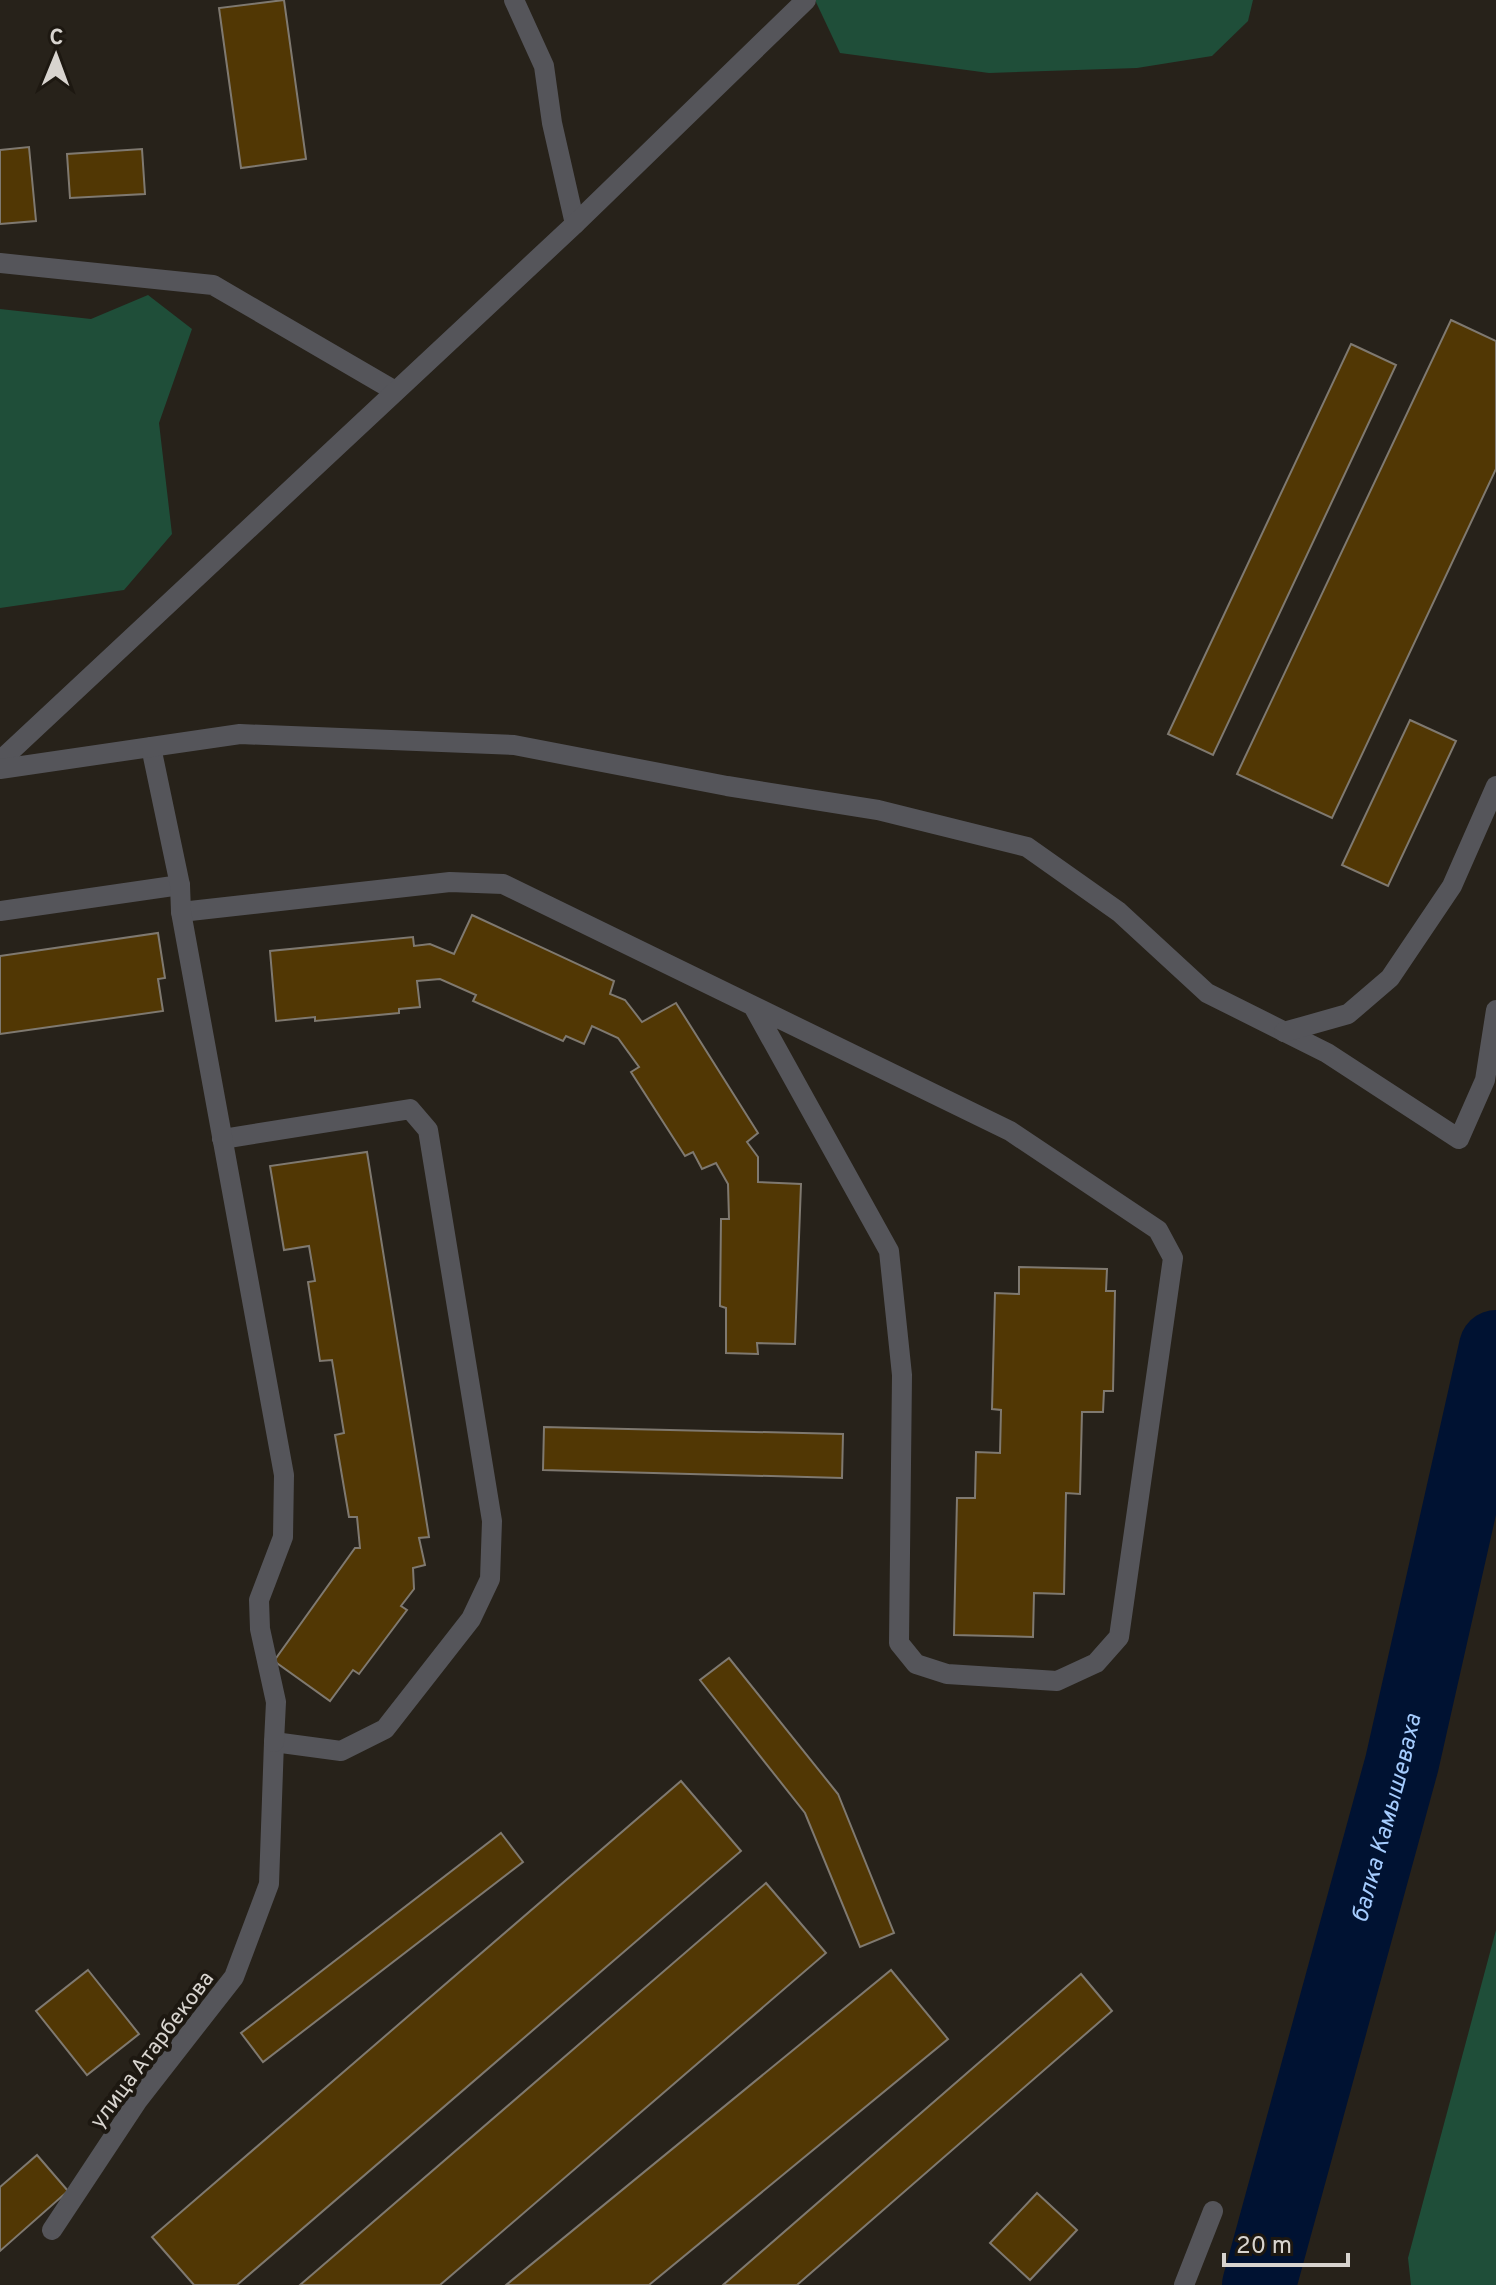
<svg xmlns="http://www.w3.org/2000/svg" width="1496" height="2285" viewBox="0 0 1496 2285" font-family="Overpass,sans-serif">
	<rect width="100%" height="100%" fill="#27221a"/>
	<g fill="#1f4e39">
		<polygon points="815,0 1253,0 1248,21 1212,56 1137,68 989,73 840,53"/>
		<polygon points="148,295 192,329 159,423 172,534 124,590 0,608 0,309 91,319"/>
		<polygon points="1496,1930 1496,2285 1411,2285 1408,2258"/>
	</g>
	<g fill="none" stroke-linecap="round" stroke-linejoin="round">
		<path stroke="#001232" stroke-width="74" id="s1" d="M1259,2285L1402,1763L1496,1347"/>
	</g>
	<g fill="#513704" stroke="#7f7970" stroke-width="2">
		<polygon points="284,0 306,159 241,168 219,8"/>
		<polygon points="29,147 36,221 0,224 0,150"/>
		<polygon points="142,149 145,194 70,198 67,154"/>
		<polygon points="1451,320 1496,341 1496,469 1332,818 1237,774"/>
		<polygon points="1351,344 1396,365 1213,755 1168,734"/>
		<polygon points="1410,720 1456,741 1388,886 1342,865"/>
		<polygon points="472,915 614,981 610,994 625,1000 642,1022 676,1003 758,1133 747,1142 758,1157 758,1182 801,1184 795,1344 757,1343 758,1354 726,1353 726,1308 720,1306 721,1219 729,1219 728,1184 716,1163 702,1169 693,1152 685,1156 631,1072 639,1067 618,1038 592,1026 584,1044 566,1036 563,1041 473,1001 476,995 440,979 417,981 420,1007 399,1009 399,1013 315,1021 315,1017 276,1021 270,951 413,937 414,946 430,944 454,954"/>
		<polygon points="158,933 165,978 158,979 163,1011 0,1034 0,956"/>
		<polygon points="367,1152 429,1537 419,1538 425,1565 413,1568 414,1589 401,1606 407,1610 359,1674 353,1670 330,1701 274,1661 355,1548 360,1548 357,1517 349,1517 335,1435 344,1433 332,1360 320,1361 308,1282 315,1281 309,1246 284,1250 270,1166"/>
		<polygon points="1019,1267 1107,1269 1106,1291 1115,1291 1113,1391 1104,1391 1103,1412 1082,1412 1080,1494 1066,1493 1064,1594 1034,1593 1033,1637 954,1635 957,1498 975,1498 976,1452 1000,1453 1001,1410 992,1409 995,1293 1019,1294"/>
		<polygon points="544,1427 843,1434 842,1478 543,1470"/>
		<polygon points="729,1658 838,1794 894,1933 860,1947 805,1813 700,1680"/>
		<polygon points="681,1781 741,1851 237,2285 194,2285 152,2237"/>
		<polygon points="501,1833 523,1862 263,2062 241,2033"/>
		<polygon points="766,1883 826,1953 440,2285 300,2285"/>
		<polygon points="88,1970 139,2034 87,2075 36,2011"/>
		<polygon points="891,1970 948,2039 649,2285 506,2285"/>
		<polygon points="1081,1974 1112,2011 797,2285 723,2285"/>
		<polygon points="37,2155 68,2191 0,2251 0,2187"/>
		<polygon points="1037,2193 1077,2230 1030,2280 990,2243"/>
	</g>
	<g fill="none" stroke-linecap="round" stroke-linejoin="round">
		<g stroke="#55555a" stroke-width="20">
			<polyline points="0,911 180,885"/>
			<polyline points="181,912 450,882 503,884 1010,1131 1158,1230 1173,1258 1119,1637 1096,1663 1057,1681 947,1674 916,1664 899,1643 902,1375 889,1251 753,1006"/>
			<polyline points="52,2230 138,2100 234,1977 269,1884 274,1742 341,1751 385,1729 471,1619 490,1579 492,1521 428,1130 410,1109 222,1139"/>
		</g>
		<g stroke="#55555a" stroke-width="20">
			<polyline points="514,0 544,66 552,123 575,224"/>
			<polyline points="0,263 213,285 395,391"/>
			<polyline points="151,747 180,885 181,912 284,1475 283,1537 259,1600 260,1629 276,1702 274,1742"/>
			<polyline points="0,761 575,224 806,0"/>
			<polyline points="0,769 240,734 514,745 727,786 878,810 1027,847 1119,912 1207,993 1327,1053 1459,1139 1485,1080 1496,1010"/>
			<polyline points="1284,1032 1348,1014 1390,978 1452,886 1496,786"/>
			<polyline points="1184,2285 1213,2211"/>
		</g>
	</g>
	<g text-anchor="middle" stroke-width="8" stroke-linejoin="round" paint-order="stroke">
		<g font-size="22" fill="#d8d4cf" stroke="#1d1811">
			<text transform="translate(151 2049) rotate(-53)" y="8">улица Атарбекова</text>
		</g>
		<g font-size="24" font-style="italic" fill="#a5ccfe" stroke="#1d1811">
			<text dy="8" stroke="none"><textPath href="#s1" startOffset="484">балка Камышеваха</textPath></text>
		</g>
	</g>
	<g transform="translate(56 56) rotate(1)" stroke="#1d1811" stroke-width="6" paint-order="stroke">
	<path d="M0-6L14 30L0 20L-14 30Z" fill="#d8d4cf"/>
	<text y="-12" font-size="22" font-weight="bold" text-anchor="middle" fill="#d8d4cf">С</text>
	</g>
	<path d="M1224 2253v12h124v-12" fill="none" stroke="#d8d4cf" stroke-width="4"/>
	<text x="1236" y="2253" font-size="24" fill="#d8d4cf" stroke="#1d1811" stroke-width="6" paint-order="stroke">20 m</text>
</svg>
